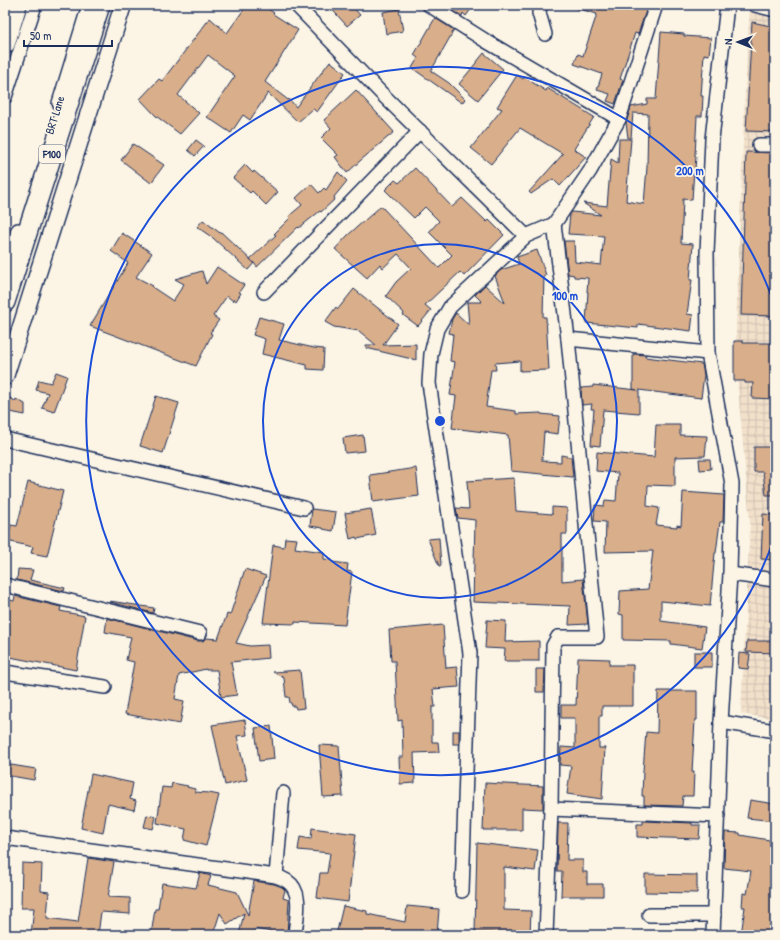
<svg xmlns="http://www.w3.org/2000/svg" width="780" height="940" viewBox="0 0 780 940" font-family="'Patrick Hand',sans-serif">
	<defs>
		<pattern id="industrial-grid" width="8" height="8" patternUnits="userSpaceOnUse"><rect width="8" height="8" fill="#f2e0ca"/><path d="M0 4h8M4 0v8" fill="none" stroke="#cfc0b0"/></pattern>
	</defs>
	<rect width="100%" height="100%" fill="#fcf5e5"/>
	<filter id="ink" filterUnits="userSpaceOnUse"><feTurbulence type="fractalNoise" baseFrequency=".025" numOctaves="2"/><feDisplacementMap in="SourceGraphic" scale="8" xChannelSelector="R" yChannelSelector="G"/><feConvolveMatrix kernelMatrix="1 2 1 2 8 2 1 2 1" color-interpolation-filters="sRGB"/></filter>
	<g filter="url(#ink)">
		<polygon fill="url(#industrial-grid)" points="750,5 775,13 775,719 741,714 750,523 737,377 736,330 745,91"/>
		<g fill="#d9ae8a" stroke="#1b2f5e">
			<polygon points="247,5 263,5 274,13 273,14 298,30 265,82 288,100 289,99 296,107 330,61 345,73 317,112 313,109 298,122 268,93 250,120 243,115 231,133 207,117 235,76 208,55 178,95 199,113 180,134 156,116 140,99 159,79 162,81 210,18 227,33"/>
			<polygon points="328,5 351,5 360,15 347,26"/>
			<polygon points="451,5 474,5 466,16 463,13 462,16 449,8"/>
			<polygon points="576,5 648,5 638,34 635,33 620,79 623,80 615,104 607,101 610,94 597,90 602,74 574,64 578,54 583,56 597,14 576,8"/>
			<polygon points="399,9 403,31 386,34 383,12"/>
			<polygon points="435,18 454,30 431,71 449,83 465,99 462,103 412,68 418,58 414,55"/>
			<polygon points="752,22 775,27 775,132 746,131"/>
			<polygon points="661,32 684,34 684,36 711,38 709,55 704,54 701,96 703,96 702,116 697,116 695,156 696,156 695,169 694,169 692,200 683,199 681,243 693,244 690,280 692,280 687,314 693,315 691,331 638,324 638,328 586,323 588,292 587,292 588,278 574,277 574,275 568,274 564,241 574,241 575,262 601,265 604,236 568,234 570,214 572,212 601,215 583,203 607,206 611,159 618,163 619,139 631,139 626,201 644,204 647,167 648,114 633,113 631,138 628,138 626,123 631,107 647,104 647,99 656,99"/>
			<polygon points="484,53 503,69 478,100 459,84"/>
			<polygon points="517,75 523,79 524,77 546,91 547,88 594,117 574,149 586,157 560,186 553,179 531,194 529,192 563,154 520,128 491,164 471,148 502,109 497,107"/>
			<polygon points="356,90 394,132 361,160 347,173 335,157 338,155 321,138 331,128 324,120"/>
			<polygon points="196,140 204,146 195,156 188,150"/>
			<polygon points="133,144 164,165 151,183 121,160"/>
			<polygon points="746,152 775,153 775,316 741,315"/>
			<polygon points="245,165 253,173 254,171 278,192 266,205 252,191 250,193 233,178"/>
			<polygon points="415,168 452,207 462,198 487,222 489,220 504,235 464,276 460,272 425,305 431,310 418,326 403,315 404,313 386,296 396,282 411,268 398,254 383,268 380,264 367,278 335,249 348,235 381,206 439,268 452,255 429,232 439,221 425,207 414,218 385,190 395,180 399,183"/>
			<polygon points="338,172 347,181 334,197 335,199 321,212 320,211 299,228 298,227 257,267 254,263 248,270 213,238 197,227 203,220 220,233 221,232 254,263 250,259 276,235 274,234 290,218 289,216 302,205 296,198 311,184 319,193 324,188 326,190"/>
			<polygon points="122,233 152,253 136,277 153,286 152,287 173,301 184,284 175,279 202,271 206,284 217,267 244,285 239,292 241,293 236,301 234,299 233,301 227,296 213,316 219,320 210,333 212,334 196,366 90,326 128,263 111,251"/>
			<polygon points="537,250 546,275 544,275 543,317 546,317 549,370 520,371 520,361 495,363 496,370 491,370 486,407 516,411 516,414 541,413 541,414 560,416 558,434 544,432 542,461 561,462 561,455 571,457 573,477 511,471 508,435 452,428 456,396 450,395 455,362 450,361 453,334 449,333 452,319 456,313 469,325 467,302 482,302 475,295 485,285 505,303 495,276 501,270 519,264 517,257"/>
			<polygon points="354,289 398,324 383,345 416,344 416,360 366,348 366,345 376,345 359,331 334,327 325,322 336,307 338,309"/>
			<polygon points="259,317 284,324 279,340 314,348 324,349 323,370 307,369 307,365 262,354 265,339 253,335"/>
			<polygon points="734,341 743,341 743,343 775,343 775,399 752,398 753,383 745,383 745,381 734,381"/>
			<polygon points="633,354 646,355 645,357 702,364 704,375 701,398 639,390 639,413 603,410 600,446 591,445 594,409 591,409 592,404 582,405 581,388 593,387 593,385 637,390 633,389"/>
			<polygon points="56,372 67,376 54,412 42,408 48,393 36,390 39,380 51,383"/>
			<polygon points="156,396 179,403 163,453 140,446"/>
			<polygon points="8,397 15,401 16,399 25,404 25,415 5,411 5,404"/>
			<polygon points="656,425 680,425 680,435 707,436 705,456 675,457 675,486 648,485 647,506 659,508 656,525 677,527 677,525 681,526 683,492 724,495 723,522 720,522 716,553 715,553 710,606 661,601 661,621 705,627 702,648 671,644 671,641 623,640 623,615 619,614 620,591 648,589 653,551 605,552 606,522 594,521 595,505 604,506 605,500 616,501 618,473 596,471 597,452 654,457"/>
			<polygon points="363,435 365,451 345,453 343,438"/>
			<polygon points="754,447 775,447 775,495 766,495 763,472 754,472"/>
			<polygon points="699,459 710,459 711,469 700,470"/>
			<polygon points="416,468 419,496 373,502 370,475"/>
			<polygon points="514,478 516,511 552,514 552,507 567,508 567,534 562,534 562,581 583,579 588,624 569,625 570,606 473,602 475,520 458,518 456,508 469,509 467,481"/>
			<polygon points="28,482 63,491 47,556 31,553 33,547 7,541 11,525 17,526"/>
			<polygon points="312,509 336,512 333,531 323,529 323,528 310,526"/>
			<polygon points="371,509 376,535 357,539 356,537 350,539 345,513"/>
			<polygon points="763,514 775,515 775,560 761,559"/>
			<polygon points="285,538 297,539 295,548 324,552 324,559 332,560 332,562 348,564 347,571 352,572 345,625 295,622 295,624 263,623 273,545 284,547"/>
			<polygon points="439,538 441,566 439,566 428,539"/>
			<polygon points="18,569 33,570 30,580 65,588 64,591 17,580"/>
			<polygon points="245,569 266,576 236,643 250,646 268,645 269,658 231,662 237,695 221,697 217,670 206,670 206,669 179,675 175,699 184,701 180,724 125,714 134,662 126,660 131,637 105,632 107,618 198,641 203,641 206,638 218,639 227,614 230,615"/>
			<polygon points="15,596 61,607 60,611 85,616 76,670 5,656 5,599 14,601"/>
			<polygon points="110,601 154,608 153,613 110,602"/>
			<polygon points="487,620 506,621 505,642 539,641 539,661 504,661 505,649 485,648"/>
			<polygon points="443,625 446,668 457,667 459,687 433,689 435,707 432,707 432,742 438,742 439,752 414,753 415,783 400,784 399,757 403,757 402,720 398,721 395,661 391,661 389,630"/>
			<polygon points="747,641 775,641 775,653 746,652"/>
			<rect x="694" y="652" width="18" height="15"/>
			<polygon points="739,653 750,654 748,669 738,668"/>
			<polygon points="578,658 610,659 609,665 633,665 633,706 602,706 602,716 599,716 599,748 605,748 602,799 567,794 571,766 560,765 561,747 575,748 575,718 561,718 561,705 576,705"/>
			<polygon points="536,669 545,669 544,692 536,692"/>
			<polygon points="300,670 304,708 296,709 295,706 292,706 291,703 290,703 289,697 286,697 284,678 273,672"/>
			<polygon points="658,691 697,691 697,720 695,720 692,772 694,772 693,796 683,796 682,806 644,805 644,796 642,796 643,771 646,732 657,733"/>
			<polygon points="245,720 247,735 237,736 247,780 225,785 212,725"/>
			<polygon points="271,726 274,759 259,761 255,728"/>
			<rect x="453" y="731" width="6" height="13"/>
			<polygon points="319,745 339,746 343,796 323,797"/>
			<polygon points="5,764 36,769 34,780 5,775"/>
			<polygon points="91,774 133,783 130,799 136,801 134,810 108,804 103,833 81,828"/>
			<polygon points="172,783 188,786 187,787 195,789 195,792 209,793 219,795 206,846 184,840 186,829 157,823 162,787 171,788"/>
			<polygon points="485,783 543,786 543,809 522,808 522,830 483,830"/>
			<polygon points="750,800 775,804 775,821 747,818"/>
			<polygon points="147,815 156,817 153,829 144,827"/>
			<polygon points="643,821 692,823 692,825 700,825 699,839 637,837 637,824 643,824"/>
			<polygon points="558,823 568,823 567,860 583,860 583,872 587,872 587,884 603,884 603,896 561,896 562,871 557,871"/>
			<polygon points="312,828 356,834 348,902 317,898 320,873 327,873 330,853 298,850 300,837 311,839"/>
			<polygon points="725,832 740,833 740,835 775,841 775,935 741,935 745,907 742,907 743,893 747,894 751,871 724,868"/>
			<polygon points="477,843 538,850 535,871 504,867 504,910 531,911 530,934 475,932"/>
			<polygon points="88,858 114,862 108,897 130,898 130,914 101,912 98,935 31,935 34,908 21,908 22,863 42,864 41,891 49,892 47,918 78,922"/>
			<polygon points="200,873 211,876 208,885 237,892 248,915 254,881 274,884 282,887 285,890 283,898 289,900 287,935 255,929 254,935 239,935 244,913 227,924 220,913 213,935 151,935 155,909 158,909 162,883 196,888"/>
			<polygon points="645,874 697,875 697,893 645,892"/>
			<polygon points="343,906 367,911 367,914 405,922 407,906 439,909 437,935 336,935"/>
		</g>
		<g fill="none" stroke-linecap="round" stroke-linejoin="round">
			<defs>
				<g id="minor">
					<polyline points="296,5 383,95 526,236"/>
					<polyline points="429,5 486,41 619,119"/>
					<polyline points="540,5 539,13 545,34"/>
					<polyline points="755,5 775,10"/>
					<polyline points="5,97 35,5"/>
					<polyline points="59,103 89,5"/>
					<polyline points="759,145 775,145"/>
					<polyline points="5,270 18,230"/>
					<polyline points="264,292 420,131"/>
					<polyline points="568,339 708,353"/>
					<polyline points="5,439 304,508"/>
					<polyline points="730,574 775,580"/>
					<polyline points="5,585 200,633"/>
					<polyline points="5,672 105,687"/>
					<polyline points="721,722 775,731"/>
					<polyline points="551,809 718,816"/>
					<path d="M5,838L276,876C279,877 284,879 287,881C304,892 296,918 295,935"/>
					<polyline points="276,876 283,793"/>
					<polyline points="462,891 470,653 429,383 431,354 437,329 450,307 526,236 554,224 590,171 619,119 656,5"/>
					<polyline points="649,915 714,915"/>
					<polyline points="546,935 551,809 553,646 558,637 597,637 568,339 554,224"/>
					<polyline points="713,935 721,722 730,574 732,484 708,353 707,253 712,139 727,5"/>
				</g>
				<polyline id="major" points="5,377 123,5"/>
				<g id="highway">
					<polyline points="5,44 17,5"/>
					<polyline points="5,302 100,5"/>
				</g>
			</defs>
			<use href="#minor" stroke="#1b2f5e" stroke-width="16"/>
			<use href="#major" stroke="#1b2f5e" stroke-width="19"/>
			<use href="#highway" stroke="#1b2f5e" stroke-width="22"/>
			<use href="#minor" stroke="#fcf5e5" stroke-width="13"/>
			<use href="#major" stroke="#fcf5e5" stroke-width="16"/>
			<use href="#highway" stroke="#fcf5e5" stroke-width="19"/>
		</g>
	</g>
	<g fill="none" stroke="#1d4ed8" stroke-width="2">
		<circle cx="440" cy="421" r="177"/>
		<path d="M775 536A354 354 0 1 1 775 306"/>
	</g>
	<g text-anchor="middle" stroke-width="3.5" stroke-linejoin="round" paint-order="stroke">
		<rect fill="#fcf5e5" stroke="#5e6a86" stroke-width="1" x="39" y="145" width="26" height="18" rx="3"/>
		<g font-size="11" font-weight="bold" fill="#1b2f5e">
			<text x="52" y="158">F100</text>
		</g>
		<g font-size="12" fill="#1b2f5e" stroke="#fcf5e5">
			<text transform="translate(55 115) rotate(-73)" y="4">BRT Lane</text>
		</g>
	</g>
	<circle cx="440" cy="421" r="6" fill="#1d4ed8" stroke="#fcf5e5" stroke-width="2"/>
	<g font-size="12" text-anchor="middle" font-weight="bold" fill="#1d4ed8" stroke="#fcf5e5" stroke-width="3.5" stroke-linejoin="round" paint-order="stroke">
		<text x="690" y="175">200 m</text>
		<text x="565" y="300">100 m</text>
	</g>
	<rect width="780" height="940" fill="none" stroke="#fcf5e5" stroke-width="20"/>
	<rect x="10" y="10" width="760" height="920" fill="none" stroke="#1b2f5e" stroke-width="1.5" filter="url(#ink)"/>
	<g transform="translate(738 42) rotate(271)" stroke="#fcf5e5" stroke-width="3" paint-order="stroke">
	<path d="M0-3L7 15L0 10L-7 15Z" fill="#1b2f5e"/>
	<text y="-6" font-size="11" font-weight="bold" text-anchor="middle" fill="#1b2f5e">N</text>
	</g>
	<path d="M24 40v6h88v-6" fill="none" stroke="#1b2f5e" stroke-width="2"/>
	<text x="30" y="40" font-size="12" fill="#1b2f5e" stroke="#fcf5e5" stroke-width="3" paint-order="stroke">50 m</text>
</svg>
